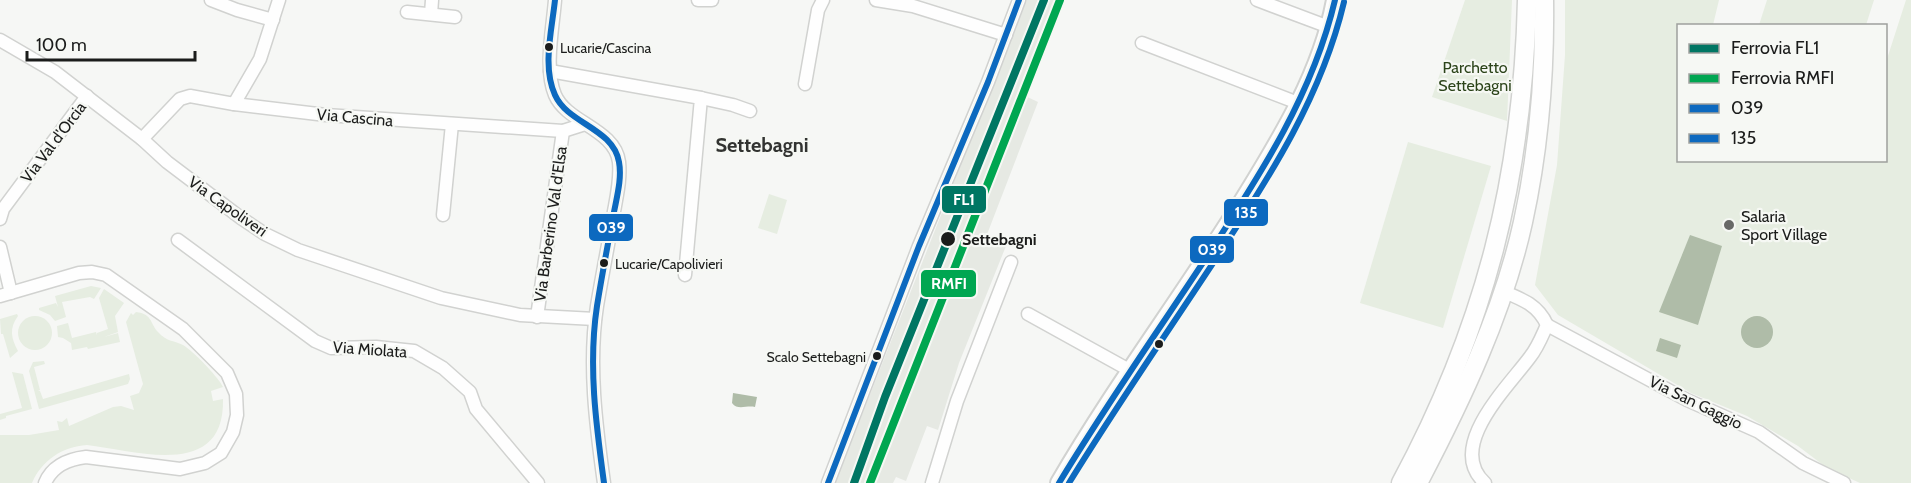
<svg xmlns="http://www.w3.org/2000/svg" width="1911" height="483" viewBox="0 0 1911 483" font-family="Cabin,sans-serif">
	<rect width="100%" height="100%" fill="#f6f7f5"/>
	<polygon fill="#e6e9e3" points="1026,0 1055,0 1019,93 1038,102 986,237 1006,246 959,363 938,430 927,426 906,481 896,477 893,483 835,483"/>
	<g fill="#e6ede1">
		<polygon points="1465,0 1512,0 1507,121 1432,97"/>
		<polygon points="1565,0 1719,0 1713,25 1678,26 1678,160 1886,160 1886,62 1906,0 1911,0 1911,483 1860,483 1827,468 1798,446 1747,416 1691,393 1558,315 1535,285 1557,165 1565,55"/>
		<polygon points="1767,0 1874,0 1866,25 1759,25"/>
		<polygon points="1408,142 1491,166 1443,328 1360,303"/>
		<polygon points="769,194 787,200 777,234 758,228"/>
		<polygon points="91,286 101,288 94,299 90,297 62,302 66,317 55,321 50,315 39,310 39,308 56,303 58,307 55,296"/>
		<polygon points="104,289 124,303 115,316 118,332 104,337 118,333 120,342 88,349 87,347 72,350 71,343 63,338 58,337 57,326 68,323 72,338 96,332 97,335 97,333 108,329 99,298"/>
		<path d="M136,312C153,314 150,324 158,332C167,342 173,340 183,345C193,351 213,372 220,382L223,387L211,391L213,401L223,399C225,480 137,451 87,445C62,447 42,460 32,483H0V435H29L59,430L57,421L62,422L67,418L69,426L113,407L121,406L134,410L130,396L139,393L143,384L126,322L131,313L133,315Z"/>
		<path d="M17,314L18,316C9,328 11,338 18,351L10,358L3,334H1L0,319Z"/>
		<circle cx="35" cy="333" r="17"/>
		<polygon points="44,361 45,364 34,367 40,390 38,391 40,391 43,399 129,374 130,379 128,384 39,409 29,371 33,362"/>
		<polygon points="12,372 23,374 32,409 6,416 6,418 0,420 0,414 22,408"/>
	</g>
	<g fill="#afbca8">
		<polygon points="1690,235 1722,246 1698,325 1659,312"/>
		<circle cx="1757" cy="332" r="16"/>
		<polygon points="1660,338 1681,345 1677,358 1656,351"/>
		<path d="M733,393L757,397L755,407C746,405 738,411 732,403Z"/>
	</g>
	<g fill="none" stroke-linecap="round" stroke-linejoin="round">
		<defs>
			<g id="street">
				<polyline points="211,0 237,10 273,20"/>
				<path d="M555,0C553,27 544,69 555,95C567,123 615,129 619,162C621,180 616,199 613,217C608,246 602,276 597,306C588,364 596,426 604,483"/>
				<polyline points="698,0 712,0"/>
				<polyline points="876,0 913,6 1006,35"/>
				<polyline points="1257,0 1329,27"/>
				<polyline points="407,12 455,17"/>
				<polyline points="431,14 432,0"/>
				<polyline points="0,40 55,72 142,139 167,162 241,218 265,234 298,250 441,298 520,315 595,319"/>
				<polyline points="1142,43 1298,103"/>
				<polyline points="550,71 701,98 685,275"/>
				<polyline points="805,84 818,10 823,0"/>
				<polyline points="701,98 733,105 750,111"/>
				<polyline points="234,104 260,59 279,0"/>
				<polyline points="142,139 180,99 190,96 234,104 326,115 563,131 585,124"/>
				<polyline points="443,215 452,124"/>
				<polyline points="0,219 3,209 87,96"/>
				<polyline points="178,240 315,341 331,348 376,347 414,351 443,368 470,392 476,409 538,483"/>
				<polyline points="0,247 11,293"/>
				<path d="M0,296L79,273L92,272L106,275L183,329L227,373L236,394L237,415L233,432L221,453L205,463L180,469L86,457C69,459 52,466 45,483"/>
				<polyline points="1028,314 1131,371"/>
				<polyline points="537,317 563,131"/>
				<polyline points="1547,325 1687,400 1759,432 1803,463 1844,483"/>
				<polyline points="828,483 919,246 988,82 1019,0"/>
				<polyline points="932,483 957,401 1011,262"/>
				<path d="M1485,483C1445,447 1508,387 1530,357C1538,347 1542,336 1547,325C1538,305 1522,299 1502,291"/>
			</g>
			<path id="secondary" d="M1059,483C1116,385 1185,294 1245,197C1282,137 1322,71 1335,0"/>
			<g id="primary">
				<path d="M1401,483C1485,327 1523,177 1527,0"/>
				<path d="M1418,483C1461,401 1503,313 1523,222C1539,149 1545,74 1544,0"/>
			</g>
		</defs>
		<use href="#street" stroke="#d1d2d0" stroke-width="15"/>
		<use href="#secondary" stroke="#d1d2d0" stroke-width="20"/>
		<use href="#primary" stroke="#d1d2d0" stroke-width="21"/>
		<use href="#street" stroke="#fefefe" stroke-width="12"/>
		<use href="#secondary" stroke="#fefefe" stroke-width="16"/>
		<use href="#primary" stroke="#fefefe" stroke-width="18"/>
		<defs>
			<g id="bus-1">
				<path d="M555,0C552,29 542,67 555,95C568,124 613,128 619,162C622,178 617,196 614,212C608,243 602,275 597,306C588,365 596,424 604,483"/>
				<polyline points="828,483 919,246 988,82 1019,0"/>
				<path d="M1059,483C1106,405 1158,331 1208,255C1260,175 1313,94 1335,0"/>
			</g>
			<path id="bus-2" d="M1069,483C1117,405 1169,330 1219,254C1271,175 1322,95 1344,2"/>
		</defs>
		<use href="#bus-1" stroke="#f6f8f4" stroke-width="10"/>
		<use href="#bus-2" stroke="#f6f8f4" stroke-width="10"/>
		<use href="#bus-1" stroke="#0c69bf" stroke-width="6"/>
		<use href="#bus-2" stroke="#0c69bf" stroke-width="6"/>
		<defs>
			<polyline id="rail-1" points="854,483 885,397 1044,0"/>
			<polyline id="rail-2" points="870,483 1060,0"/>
		</defs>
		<use href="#rail-1" stroke="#f6f8f4" stroke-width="12"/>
		<use href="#rail-2" stroke="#f6f8f4" stroke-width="12"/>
		<use href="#rail-1" stroke="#007663" stroke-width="8"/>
		<use href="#rail-2" stroke="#00a651" stroke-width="8"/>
	</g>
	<g fill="#1b1c1b" stroke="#f6f8f4" stroke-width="2">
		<circle cx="549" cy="47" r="5"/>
		<circle cx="948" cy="239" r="8"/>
		<circle cx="604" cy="263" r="5"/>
		<circle cx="1159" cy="344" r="5"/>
		<circle cx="877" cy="356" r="5"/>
	</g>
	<circle fill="#686967" stroke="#f6f8f4" stroke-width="2" cx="1729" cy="225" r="6"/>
	<g text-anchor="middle" stroke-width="4.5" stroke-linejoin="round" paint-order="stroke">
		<g font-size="14" fill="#1b1c1b" stroke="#f6f8f4" text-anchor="start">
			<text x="560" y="53">Lucarie/Cascina</text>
			<text x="615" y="269">Lucarie/Capolivieri</text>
			<text x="866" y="362" text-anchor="end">Scalo Settebagni</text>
		</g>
		<g font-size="16" fill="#2c441a" stroke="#f6f8f4">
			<text x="1475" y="73">Parchetto<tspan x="1475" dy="18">Settebagni</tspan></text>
		</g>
		<g font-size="16" fill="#1b1c1b" stroke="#f6f8f4">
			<text transform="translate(355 117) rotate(5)" y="6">Via Cascina</text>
			<text transform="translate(53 142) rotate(-53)" y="6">Via Val d'Orcia</text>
			<text transform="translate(228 206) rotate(35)" y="6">Via Capoliveri</text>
			<text transform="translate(550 224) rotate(-82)" y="6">Via Barberino Val d'Elsa</text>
			<text transform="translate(370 349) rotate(4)" y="6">Via Miolata</text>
			<text transform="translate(1696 402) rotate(26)" y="6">Via San Gaggio</text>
		</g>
		<g font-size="16" fill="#1b1c1b" stroke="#f6f8f4" text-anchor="start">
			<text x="1741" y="222">Salaria<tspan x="1741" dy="18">Sport Village</tspan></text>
		</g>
		<g font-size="16" font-weight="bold" fill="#1b1c1b" stroke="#f6f8f4" text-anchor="start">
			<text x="962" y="245">Settebagni</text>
		</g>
		<g font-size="20" font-weight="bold" fill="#323331" stroke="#f6f8f4">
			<text x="762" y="152">Settebagni</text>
		</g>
	</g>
	<g stroke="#f6f8f4" stroke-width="2">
		<rect x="941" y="185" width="46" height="29" rx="6" fill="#007663"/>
		<rect x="1223" y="198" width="46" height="29" rx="6" fill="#0c69bf"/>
		<rect x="588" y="213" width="46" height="29" rx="6" fill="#0c69bf"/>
		<rect x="1189" y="235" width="46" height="29" rx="6" fill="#0c69bf"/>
		<rect x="920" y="269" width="57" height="29" rx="6" fill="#00a651"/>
	</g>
	<g font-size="16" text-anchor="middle" font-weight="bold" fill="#fff">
		<text x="964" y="205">FL1</text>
		<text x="1246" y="218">135</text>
		<text x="611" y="233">039</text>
		<text x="1212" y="255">039</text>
		<text x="949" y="289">RMFI</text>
	</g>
	<rect x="1677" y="24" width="210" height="138" fill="#f6f8f4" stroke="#9ea09d" stroke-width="1.5"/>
	<rect x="1689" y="44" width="30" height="9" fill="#007663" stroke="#9ea09d" stroke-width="1.5"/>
	<text x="1731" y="54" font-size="18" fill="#1b1c1b">Ferrovia FL1</text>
	<rect x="1689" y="74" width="30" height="9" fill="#00a651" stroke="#9ea09d" stroke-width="1.5"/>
	<text x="1731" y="84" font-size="18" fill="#1b1c1b">Ferrovia RMFI</text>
	<rect x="1689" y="104" width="30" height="9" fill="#0c69bf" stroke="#9ea09d" stroke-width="1.5"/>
	<text x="1731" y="114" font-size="18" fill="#1b1c1b">039</text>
	<rect x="1689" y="134" width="30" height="9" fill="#0c69bf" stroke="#9ea09d" stroke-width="1.5"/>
	<text x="1731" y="144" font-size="18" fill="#1b1c1b">135</text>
	<path d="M27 51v9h168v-9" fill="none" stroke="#1b1c1b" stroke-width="3"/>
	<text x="36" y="51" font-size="18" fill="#1b1c1b" stroke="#f6f8f4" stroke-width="4.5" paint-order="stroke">100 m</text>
</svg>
